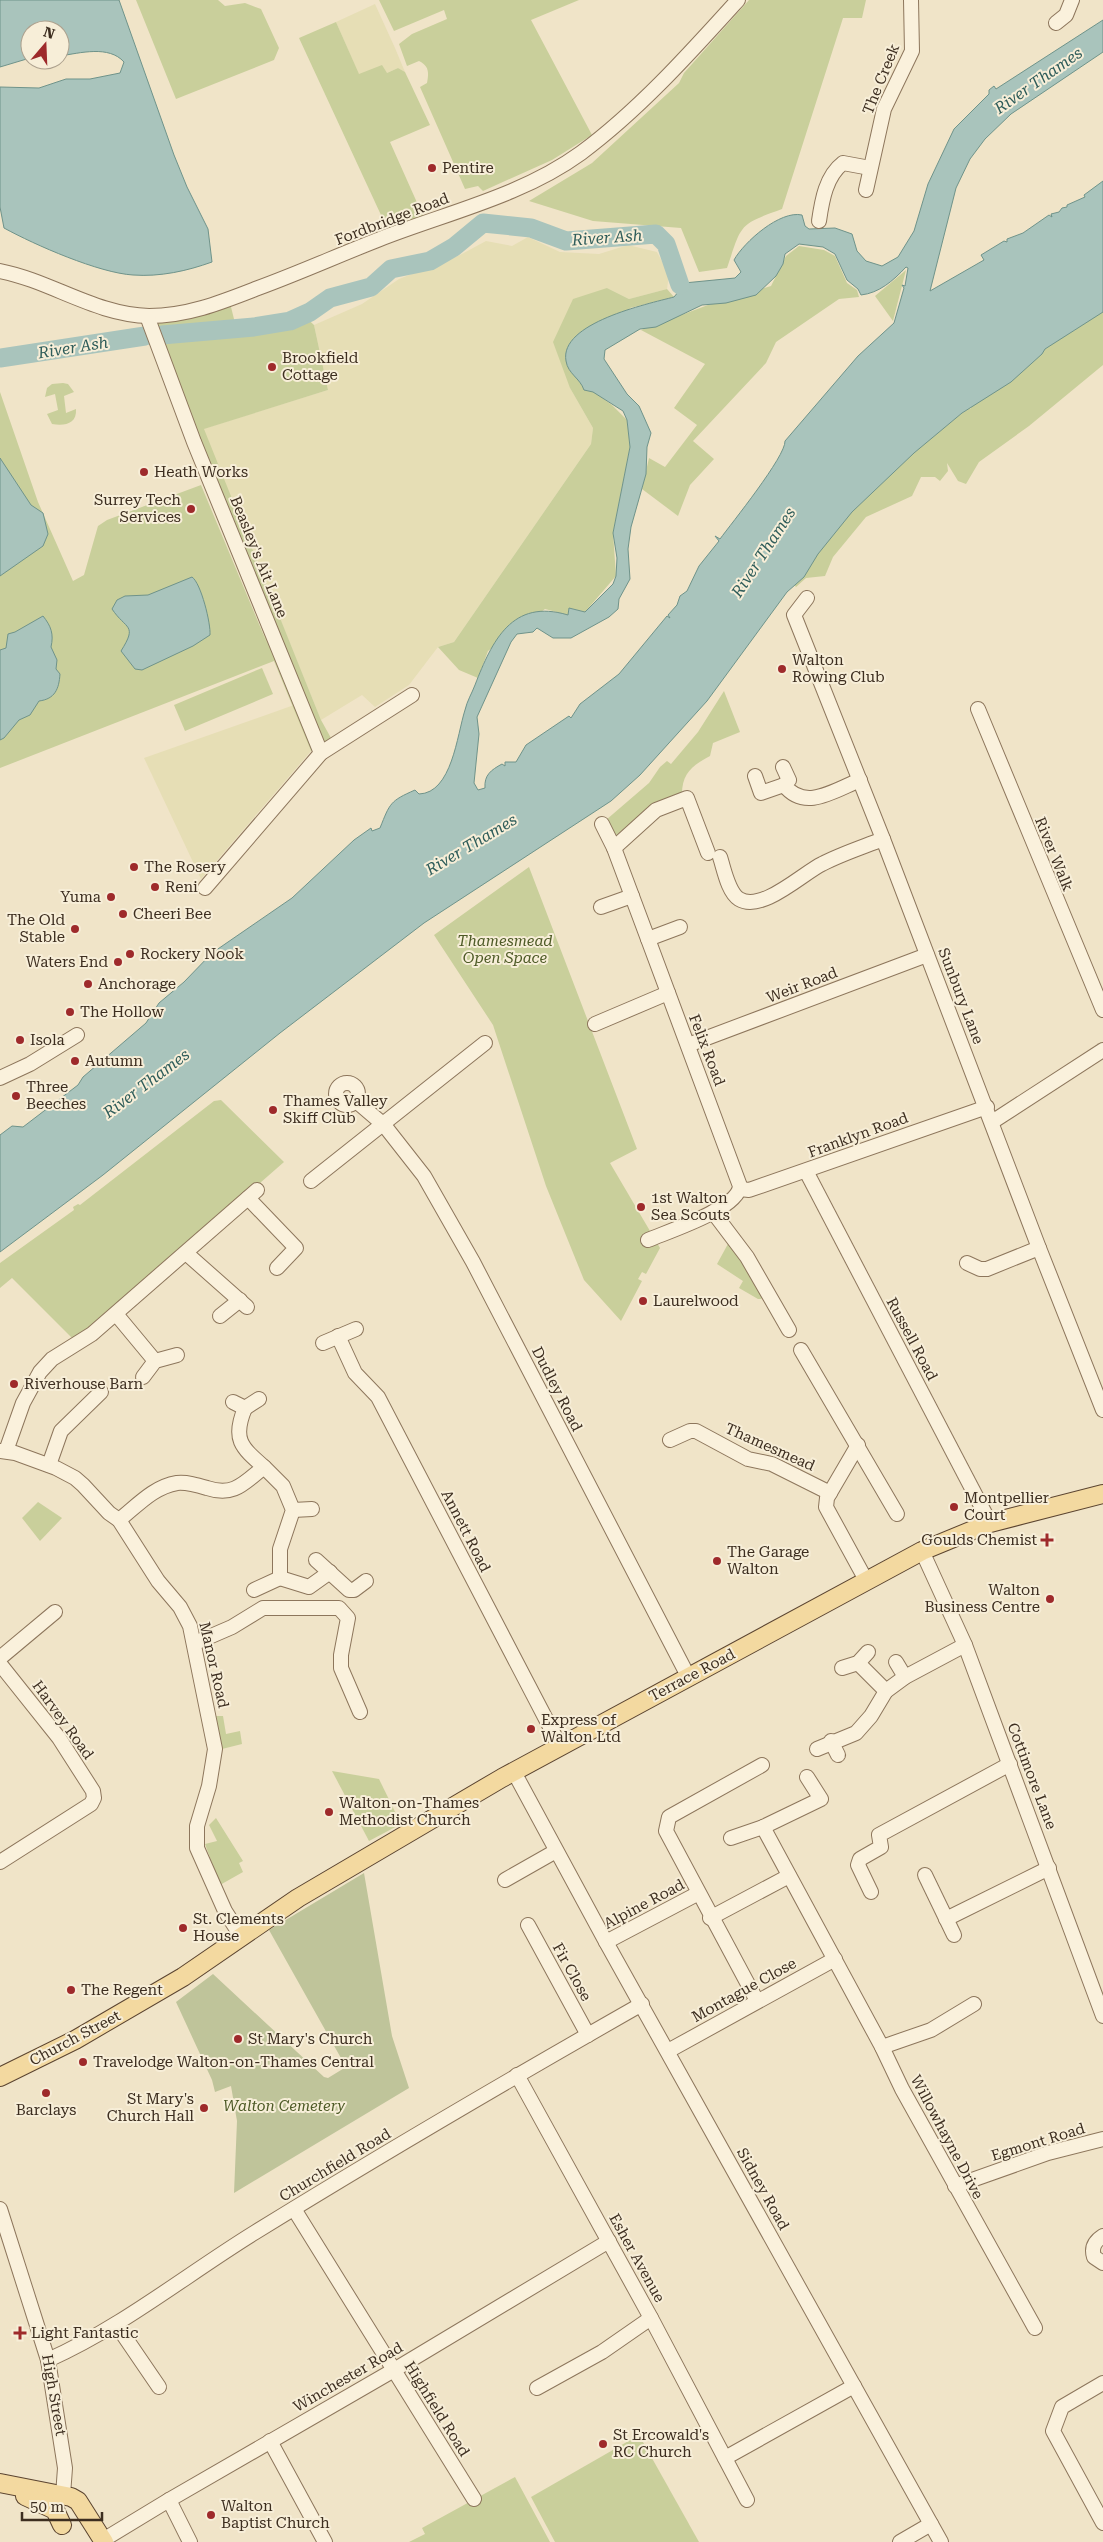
<svg xmlns="http://www.w3.org/2000/svg" width="1103" height="2542" viewBox="0 0 1103 2542" font-family="'Roboto Serif',serif">
	<rect width="100%" height="100%" fill="#f0e4c8"/>
	<g fill="#e6deb5">
		<polygon points="375,4 395,48 405,72 398,68 387,73 359,75 336,22"/>
		<polygon points="528,237 560,252 599,254 628,245 657,252 669,275 667,289 629,299 607,288 570,388 593,428 591,444 454,642 438,647 409,685 375,707 362,695 321,720 203,429 328,390 314,325 362,304 399,279 460,255 486,241 512,246"/>
		<polygon points="294,705 311,751 201,879 144,758"/>
	</g>
	<g fill="#c9cf9b">
		<polygon points="136,0 218,0 225,6 245,3 261,9 279,48 274,60 176,99"/>
		<path d="M379,0H579L531,20L592,135L552,160L483,191L478,186L465,189L420,87L427,83C429,72 429,66 419,61L407,66L399,44L412,34L447,19L444,10L394,31Z"/>
		<path d="M749,0H866L862,18H843L782,209C738,225 742,224 727,268L699,272L681,228L593,221L529,201L592,163L679,83L684,73Z"/>
		<polygon points="336,22 359,74 382,65 387,73 398,68 405,72 430,125 390,142 423,216 387,228 299,38"/>
		<polygon points="799,246 824,250 835,256 847,283 857,290 859,297 839,299 776,342 766,363 693,441 714,459 690,485 678,516 642,489 649,458 665,467 697,425 674,408 705,364 641,330 708,305 771,286 786,256"/>
		<polygon points="906,270 893,321 875,296"/>
		<polygon points="607,288 629,299 667,289 674,297 630,308 582,383 612,405 627,420 630,447 613,533 616,576 585,612 569,608 568,615 545,609 488,651 478,678 459,670 438,647 454,642 591,444 593,428 570,388 553,342 573,299"/>
		<polygon points="1103,300 1103,365 1029,426 979,462 966,484 958,481 947,463 948,471 940,481 935,477 921,477 912,496 866,517 833,557 825,576 806,578 796,587 790,580 851,504 962,413 970,408 971,409 971,401 1064,326 1074,331"/>
		<polygon points="230,303 235,323 286,317 298,310 314,325 328,390 204,429 321,720 331,738 311,751 274,661 0,768 0,392 38,502 73,581 84,575 98,526 107,520 201,485 267,643 149,322"/>
		<path d="M63,383L68,384L74,392L64,396L66,413L76,409C77,424 65,426 52,424L47,414L58,410L55,394L45,397L47,388L52,384Z"/>
		<polygon points="262,668 273,694 185,731 174,705"/>
		<path d="M724,691L740,732L713,743L710,756C693,765 682,773 682,794L653,806L615,836L606,820L649,783L660,767L667,761L671,764L698,732Z"/>
		<polygon points="529,867 637,1149 610,1163 660,1248 646,1274 642,1272 638,1279 642,1281 621,1321 584,1280 546,1186 493,1025 434,935"/>
		<polygon points="221,1100 284,1162 116,1309 73,1339 12,1278 0,1288 0,1263 74,1210 73,1207 78,1204 80,1205 214,1101"/>
		<polygon points="729,1242 744,1264 763,1297 761,1299 758,1299 739,1288 743,1281 717,1264"/>
		<polygon points="38,1502 62,1518 40,1541 22,1518"/>
		<polygon points="216,1716 223,1716 226,1734 240,1731 242,1744 222,1749"/>
		<polygon points="332,1771 379,1779 401,1824 369,1841"/>
		<polygon points="216,1818 243,1861 239,1863 243,1872 220,1885 205,1844 217,1841 209,1825"/>
		<polygon points="639,2435 699,2542 555,2542 531,2497"/>
		<polygon points="515,2477 550,2542 409,2542 425,2534 422,2528"/>
	</g>
	<polygon fill="#bfc49a" points="364,1873 392,2036 409,2088 234,2193 237,2121 231,2086 215,2092 212,2080 176,2002 213,1974 324,2077 328,2078 346,2067 269,1930"/>
	<g fill="#a9c4bc" stroke="#6f938a" fill-rule="evenodd">
		<path d="M0,0H119L174,155L187,187L208,229L212,262C187,271 160,277 133,275C99,273 35,245 4,228L0,207V87L39,88L66,79H90L120,73L124,62C109,45 80,53 60,56V30H30V58L0,67Z"/>
		<path d="M1103,20V52L1011,114L985,139L970,159L956,188L930,291L984,260L981,255L1004,241L1007,242V239L1023,233L1049,215L1052,217L1051,214L1059,212L1062,208L1067,207V205L1085,197L1084,195L1103,181V312L1045,349L1042,354L1011,382L962,413L914,453L852,512L818,554L804,577L787,592L707,701L640,775L611,801L424,923L280,1033L103,1175L0,1252V1135L12,1126L23,1127L78,1085L83,1077L146,1023L159,1003L184,982L212,953L292,898L354,840L371,828L372,831L380,828C390,803 390,801 415,790L419,794C452,793 457,735 465,710C467,701 472,693 475,685C492,641 512,598 568,615L569,608L585,612L613,584L616,576L617,558L613,533L630,447L627,420L623,411L593,392L584,390C580,378 568,374 566,361C559,323 647,304 674,297L679,291L674,286L675,275L671,261L675,260L680,277L684,283L735,278L741,272L734,260C744,242 780,210 802,215L805,226L809,229L835,228L852,234L857,251L866,261L882,266L898,257L914,231L928,184L954,129L989,94V90L994,86L996,89ZM799,244L823,247L835,254L847,280L858,289L861,295C879,293 893,281 906,267L908,268L905,286L902,285L904,288L894,323L858,356L785,441C786,456 731,524 720,539L715,536L719,541L699,566L687,591L680,596L677,605L668,615L670,618L667,616L619,674L580,704L571,718L569,716L526,745L516,762H505V766L502,764C491,770 484,775 485,788L478,790L474,783L479,734L477,717L511,642L517,634L533,632L537,628L553,638H571L609,617L618,609L619,599L630,579L628,549L631,527L646,474L647,447L651,433L639,406L627,394L604,359L605,350L640,329L656,327L702,305L726,303L756,295L776,276L783,264L785,254Z"/>
		<polygon points="0,458 31,505 43,513 48,534 43,546 0,576"/>
		<path d="M192,577C201,583 211,624 210,635L193,646L142,670L135,669L121,651C138,624 126,630 112,609L117,600L125,596L148,595Z"/>
		<path d="M43,616C51,626 54,634 51,647L57,660L56,669L60,674C59,689 55,699 39,701L30,715L19,720L4,738L0,740V650L6,648L8,634L15,632Z"/>
	</g>
	<g fill="none" stroke-linecap="round" stroke-linejoin="round">
		<g stroke="#a9c4bc" stroke-width="19">
			<polyline points="162,335 254,327 290,321 310,312 330,298 371,287 391,269 430,261 454,247 483,223 531,228 566,241 656,234 666,244 680,285"/>
			<polyline points="0,358 145,336"/>
		</g>
		<defs>
			<g id="minor">
				<polyline points="1056,23 1066,15 1072,0"/>
				<polyline points="866,190 884,109 912,51 911,0"/>
				<path d="M819,221C822,200 826,176 843,163L870,168"/>
				<path d="M0,271C51,281 96,315 149,316C188,316 222,302 258,288C299,273 339,255 380,239C446,213 522,196 581,153C639,110 690,53 738,0"/>
				<polyline points="147,316 194,442 321,753"/>
				<polyline points="807,598 794,615 796,620 883,839 1039,1248 1103,1410"/>
				<polyline points="978,709 1103,1010"/>
				<path d="M783,767L789,780L784,785C805,812 835,790 860,780"/>
				<polyline points="755,776 761,793 784,785"/>
				<path d="M602,824L614,848L648,939L740,1186C738,1209 669,1231 648,1240"/>
				<polyline points="614,848 656,810 687,798 708,853"/>
				<path d="M720,857C724,869 728,892 739,899C762,913 803,873 822,864C841,854 863,847 883,839"/>
				<polyline points="205,888 321,753 412,695"/>
				<polyline points="601,907 632,896"/>
				<polyline points="648,939 680,927"/>
				<polyline points="595,1024 668,993"/>
				<polyline points="688,1045 927,955"/>
				<polyline points="0,1078 30,1064 77,1035"/>
				<circle cx="347" cy="1094" r="11"/>
				<polyline points="356,1101 384,1125 424,1176 473,1262 688,1676"/>
				<polyline points="992,1122 1103,1050"/>
				<polyline points="806,1171 990,1523"/>
				<polyline points="311,1181 485,1043"/>
				<polyline points="740,1189 749,1190 987,1107"/>
				<polyline points="248,1198 296,1248 277,1268"/>
				<polyline points="713,1212 747,1257 789,1330"/>
				<polyline points="186,1253 247,1307"/>
				<polyline points="967,1263 980,1269 987,1269 1039,1248"/>
				<polyline points="116,1314 155,1361"/>
				<polyline points="220,1316 240,1300"/>
				<polyline points="338,1336 355,1373 378,1397 560,1746"/>
				<polyline points="323,1343 356,1329"/>
				<polyline points="801,1350 897,1514"/>
				<polyline points="143,1377 155,1361 177,1355"/>
				<polyline points="245,1408 259,1399"/>
				<polyline points="670,1440 690,1431 696,1431 748,1459 772,1464 830,1493"/>
				<polyline points="858,1445 827,1498 826,1507 867,1582"/>
				<polyline points="0,1451 15,1453 56,1468 75,1478 83,1485 109,1513 119,1520 158,1581 180,1607 190,1626 215,1749 209,1786 197,1826 197,1848 225,1911 241,1936"/>
				<polyline points="6,1451 23,1403 40,1372 52,1359 92,1334 257,1190"/>
				<polyline points="49,1465 61,1431 101,1392"/>
				<polyline points="293,1510 312,1509"/>
				<path d="M119,1520C137,1506 153,1487 177,1483C187,1482 197,1485 207,1488C234,1497 244,1483 264,1467C241,1447 232,1439 245,1408L233,1402"/>
				<polyline points="922,1551 965,1645 1103,2016"/>
				<polyline points="316,1560 349,1590 354,1590 366,1581"/>
				<polyline points="280,1578 309,1587 330,1572"/>
				<polyline points="254,1590 280,1578 280,1549 293,1510 283,1486 264,1467"/>
				<polyline points="195,1643 232,1627 263,1608 339,1608 348,1618 341,1655 341,1668 360,1712"/>
				<polyline points="0,1658 55,1612"/>
				<polyline points="896,1662 905,1677"/>
				<polyline points="858,1663 886,1691"/>
				<polyline points="0,1664 59,1738 93,1791 94,1798 91,1804 0,1862"/>
				<polyline points="842,1668 858,1663 868,1652"/>
				<polyline points="831,1741 838,1755"/>
				<polyline points="817,1749 856,1733 871,1716 886,1691 905,1677 965,1645"/>
				<polyline points="514,1772 606,1942 941,2542"/>
				<polyline points="763,1827 882,2047 902,2089 1035,2328"/>
				<polyline points="731,1838 763,1827 821,1799 807,1777"/>
				<polyline points="925,1875 954,1935"/>
				<polyline points="505,1880 556,1851"/>
				<polyline points="871,1892 858,1865 860,1859 881,1847 879,1835 1010,1764"/>
				<polyline points="710,1918 789,1876"/>
				<polyline points="946,1919 1049,1868"/>
				<polyline points="528,1925 588,2035"/>
				<polyline points="606,1942 697,1894"/>
				<polyline points="757,2001 666,1831 669,1817 762,1765"/>
				<polyline points="882,2047 931,2030 974,2004"/>
				<polyline points="668,2051 835,1959"/>
				<polyline points="517,2075 651,2318 747,2500"/>
				<polyline points="955,2186 1048,2153 1103,2139"/>
				<polyline points="0,2209 48,2360 65,2468 63,2495"/>
				<polyline points="294,2209 474,2499"/>
				<path d="M1103,2236C1095,2241 1091,2247 1094,2257L1103,2263"/>
				<polyline points="116,2324 159,2387"/>
				<path d="M48,2360C122,2327 186,2275 254,2233C382,2154 512,2078 642,2004"/>
				<polyline points="1103,2383 1062,2407 1053,2431 1103,2523"/>
				<polyline points="537,2388 602,2352 651,2318"/>
				<polyline points="270,2441 325,2542"/>
				<polyline points="725,2458 854,2386"/>
				<polyline points="169,2500 190,2542"/>
				<polyline points="103,2540 169,2500 394,2370 609,2241"/>
				<polyline points="900,2542 931,2524"/>
			</g>
			<g id="major">
				<polyline points="0,2077 75,2040 183,1977 298,1898 502,1778 922,1551 990,1523 1103,1494"/>
				<polyline points="0,2483 71,2497 78,2501 104,2542"/>
				<polyline points="25,2496 55,2510 62,2525"/>
			</g>
		</defs>
		<use href="#minor" stroke="#8d765c" stroke-width="16"/>
		<use href="#major" stroke="#5b4430" stroke-width="20"/>
		<use href="#minor" stroke="#faf1dc" stroke-width="14"/>
		<use href="#major" stroke="#f3d9a0" stroke-width="18"/>
	</g>
	<g fill="#9e2a2b" stroke="#f7eed8" stroke-width="2">
		<circle cx="432" cy="168" r="5"/>
		<circle cx="272" cy="367" r="5"/>
		<circle cx="144" cy="472" r="5"/>
		<circle cx="191" cy="509" r="5"/>
		<circle cx="782" cy="669" r="5"/>
		<circle cx="134" cy="867" r="5"/>
		<circle cx="155" cy="887" r="5"/>
		<circle cx="111" cy="897" r="5"/>
		<circle cx="123" cy="914" r="5"/>
		<circle cx="75" cy="929" r="5"/>
		<circle cx="130" cy="954" r="5"/>
		<circle cx="118" cy="962" r="5"/>
		<circle cx="88" cy="984" r="5"/>
		<circle cx="70" cy="1012" r="5"/>
		<circle cx="20" cy="1040" r="5"/>
		<circle cx="75" cy="1061" r="5"/>
		<circle cx="16" cy="1096" r="5"/>
		<circle cx="273" cy="1110" r="5"/>
		<circle cx="641" cy="1207" r="5"/>
		<circle cx="643" cy="1301" r="5"/>
		<circle cx="14" cy="1384" r="5"/>
		<circle cx="954" cy="1507" r="5"/>
		<path d="M1044.5 1532.5h5v5h5v5h-5v5h-5v-5h-5v-5h5z"/>
		<circle cx="717" cy="1561" r="5"/>
		<circle cx="1050" cy="1599" r="5"/>
		<circle cx="531" cy="1729" r="5"/>
		<circle cx="329" cy="1812" r="5"/>
		<circle cx="183" cy="1928" r="5"/>
		<circle cx="71" cy="1990" r="5"/>
		<circle cx="238" cy="2039" r="5"/>
		<circle cx="83" cy="2062" r="5"/>
		<circle cx="46" cy="2093" r="5"/>
		<circle cx="204" cy="2108" r="5"/>
		<path d="M17.5 2325.5h5v5h5v5h-5v5h-5v-5h-5v-5h5z"/>
		<circle cx="603" cy="2444" r="5"/>
		<circle cx="211" cy="2515" r="5"/>
	</g>
	<g text-anchor="middle" stroke-width="4" stroke-linejoin="round" paint-order="stroke">
		<g font-size="15" fill="#3d2e20" stroke="#f7eed8">
			<text transform="translate(881 79) rotate(-68)" y="5">The Creek</text>
			<text transform="translate(392 219) rotate(-21)" y="5">Fordbridge Road</text>
			<text transform="translate(259 557) rotate(68)" y="5">Beasley's Ait Lane</text>
			<text transform="translate(1054 854) rotate(68)" y="5">River Walk</text>
			<text transform="translate(802 985) rotate(-21)" y="5">Weir Road</text>
			<text transform="translate(961 996) rotate(69)" y="5">Sunbury Lane</text>
			<text transform="translate(707 1050) rotate(69)" y="5">Felix Road</text>
			<text transform="translate(858 1135) rotate(-20)" y="5">Franklyn Road</text>
			<text transform="translate(912 1339) rotate(62)" y="5">Russell Road</text>
			<text transform="translate(557 1389) rotate(63)" y="5">Dudley Road</text>
			<text transform="translate(770 1447) rotate(24)" y="5">Thamesmead</text>
			<text transform="translate(466 1531) rotate(63)" y="5">Annett Road</text>
			<text transform="translate(214 1665) rotate(77)" y="5">Manor Road</text>
			<text transform="translate(692 1675) rotate(-28)" y="5">Terrace Road</text>
			<text transform="translate(63 1720) rotate(54)" y="5">Harvey Road</text>
			<text transform="translate(1032 1776) rotate(69)" y="5">Cottimore Lane</text>
			<text transform="translate(644 1904) rotate(-28)" y="5">Alpine Road</text>
			<text transform="translate(572 1972) rotate(61)" y="5">Fir Close</text>
			<text transform="translate(744 1990) rotate(-29)" y="5">Montague Close</text>
			<text transform="translate(75 2038) rotate(-28)" y="5">Church Street</text>
			<text transform="translate(947 2137) rotate(62)" y="5">Willowhayne Drive</text>
			<text transform="translate(1038 2142) rotate(-17)" y="5">Egmont Road</text>
			<text transform="translate(335 2165) rotate(-31)" y="5">Churchfield Road</text>
			<text transform="translate(763 2189) rotate(61)" y="5">Sidney Road</text>
			<text transform="translate(637 2258) rotate(61)" y="5">Esher Avenue</text>
			<text transform="translate(348 2377) rotate(-30)" y="5">Winchester Road</text>
			<text transform="translate(54 2395) rotate(80)" y="5">High Street</text>
			<text transform="translate(437 2409) rotate(58)" y="5">Highfield Road</text>
		</g>
		<g font-size="15" fill="#3d2e20" stroke="#f7eed8" text-anchor="start">
			<text x="442" y="173">Pentire</text>
			<text x="282" y="363">Brookfield<tspan x="282" dy="17">Cottage</tspan></text>
			<text x="154" y="477">Heath Works</text>
			<text x="181" y="505" text-anchor="end">Surrey Tech<tspan x="181" dy="17">Services</tspan></text>
			<text x="792" y="665">Walton<tspan x="792" dy="17">Rowing Club</tspan></text>
			<text x="144" y="872">The Rosery</text>
			<text x="165" y="892">Reni</text>
			<text x="101" y="902" text-anchor="end">Yuma</text>
			<text x="133" y="919">Cheeri Bee</text>
			<text x="65" y="925" text-anchor="end">The Old<tspan x="65" dy="17">Stable</tspan></text>
			<text x="140" y="959">Rockery Nook</text>
			<text x="108" y="967" text-anchor="end">Waters End</text>
			<text x="98" y="989">Anchorage</text>
			<text x="80" y="1017">The Hollow</text>
			<text x="30" y="1045">Isola</text>
			<text x="85" y="1066">Autumn</text>
			<text x="26" y="1092">Three<tspan x="26" dy="17">Beeches</tspan></text>
			<text x="283" y="1106">Thames Valley<tspan x="283" dy="17">Skiff Club</tspan></text>
			<text x="651" y="1203">1st Walton<tspan x="651" dy="17">Sea Scouts</tspan></text>
			<text x="653" y="1306">Laurelwood</text>
			<text x="24" y="1389">Riverhouse Barn</text>
			<text x="964" y="1503">Montpellier<tspan x="964" dy="17">Court</tspan></text>
			<text x="1037" y="1545" text-anchor="end">Goulds Chemist</text>
			<text x="727" y="1557">The Garage<tspan x="727" dy="17">Walton</tspan></text>
			<text x="1040" y="1595" text-anchor="end">Walton<tspan x="1040" dy="17">Business Centre</tspan></text>
			<text x="541" y="1725">Express of<tspan x="541" dy="17">Walton Ltd</tspan></text>
			<text x="339" y="1808">Walton-on-Thames<tspan x="339" dy="17">Methodist Church</tspan></text>
			<text x="193" y="1924">St. Clements<tspan x="193" dy="17">House</tspan></text>
			<text x="81" y="1995">The Regent</text>
			<text x="248" y="2044">St Mary's Church</text>
			<text x="93" y="2067">Travelodge Walton-on-Thames Central</text>
			<text x="194" y="2104" text-anchor="end">St Mary's<tspan x="194" dy="17">Church Hall</tspan></text>
			<text x="46" y="2115" text-anchor="middle">Barclays</text>
			<text x="31" y="2338">Light Fantastic</text>
			<text x="613" y="2440">St Ercowald's<tspan x="613" dy="17">RC Church</tspan></text>
			<text x="221" y="2511">Walton<tspan x="221" dy="17">Baptist Church</tspan></text>
		</g>
		<g font-size="15" font-style="italic" fill="#4d5a26" stroke="#f7eed8">
			<text x="505" y="946">Thamesmead<tspan x="505" dy="17">Open Space</tspan></text>
			<text x="284" y="2111">Walton Cemetery</text>
		</g>
		<g font-size="16" font-style="italic" fill="#2f5d5a" stroke="#f7eed8">
			<text transform="translate(1038 80) rotate(-35)" y="6">River Thames</text>
			<text transform="translate(607 237) rotate(-4)" y="6">River Ash</text>
			<text transform="translate(73 347) rotate(-9)" y="6">River Ash</text>
			<text transform="translate(763 552) rotate(-57)" y="6">River Thames</text>
			<text transform="translate(471 844) rotate(-31)" y="6">River Thames</text>
			<text transform="translate(146 1083) rotate(-37)" y="6">River Thames</text>
		</g>
	</g>
	<g transform="translate(45 45) rotate(19)"><circle r="24" fill="#f7eed8" stroke="#ada18e"/>
	<path d="M0-4L9 19L0 12L-9 19Z" fill="#9e2a2b"/>
	<text y="-8" font-size="14" font-weight="bold" text-anchor="middle" fill="#3d2e20">N</text>
	</g>
	<path d="M22 2512v8h80v-8" fill="none" stroke="#3d2e20" stroke-width="2.5"/>
	<text x="30" y="2512" font-size="15" fill="#3d2e20" stroke="#f7eed8" stroke-width="4" paint-order="stroke">50 m</text>
</svg>
